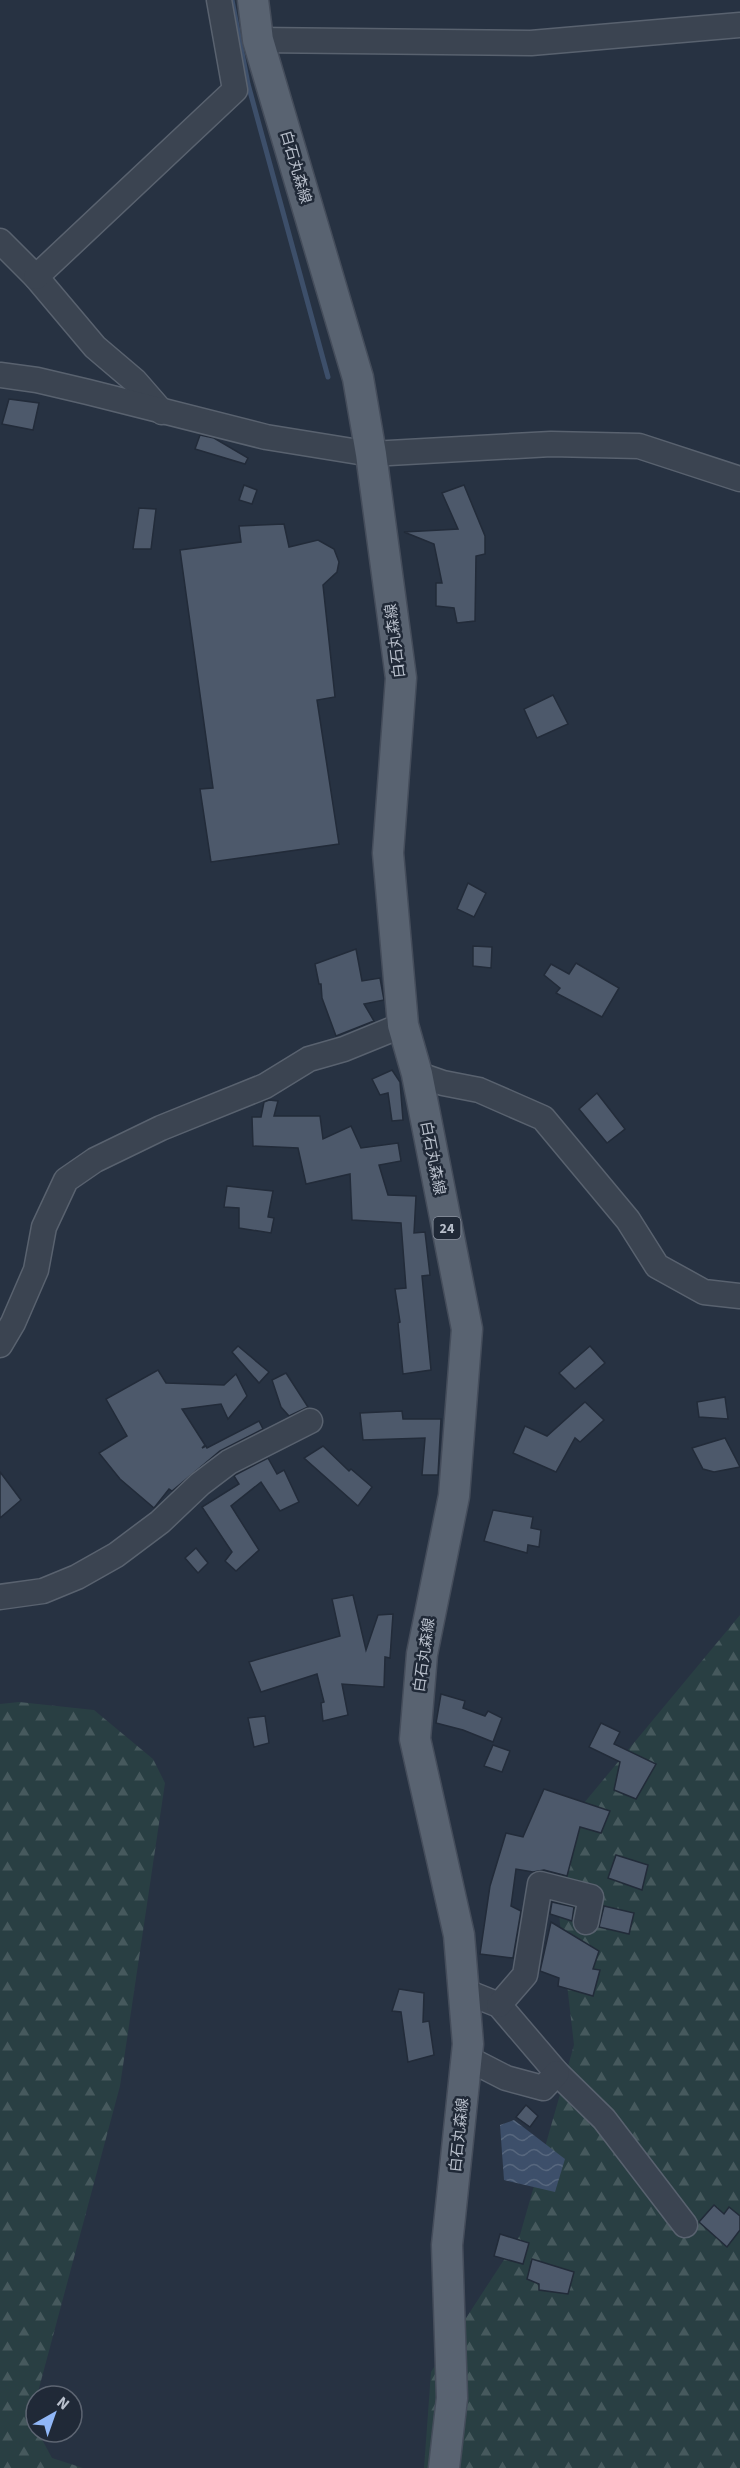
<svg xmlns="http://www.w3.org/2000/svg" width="740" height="2468" viewBox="0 0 740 2468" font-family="'Source Sans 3','Noto Sans JP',sans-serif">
	<defs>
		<pattern id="forest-firs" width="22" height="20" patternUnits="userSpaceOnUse" patternTransform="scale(1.5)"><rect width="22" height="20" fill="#293f43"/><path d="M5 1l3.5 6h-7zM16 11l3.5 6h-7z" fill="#46595d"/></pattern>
		<pattern id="water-waves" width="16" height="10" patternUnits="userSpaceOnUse" patternTransform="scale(1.5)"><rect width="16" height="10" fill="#3d4f6a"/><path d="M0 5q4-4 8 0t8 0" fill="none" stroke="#57677e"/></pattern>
	</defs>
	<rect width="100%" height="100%" fill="#273242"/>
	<g fill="url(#forest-firs)">
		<polygon points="740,1615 740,2468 424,2468 431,2372 520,2235 574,2045 556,1889 579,1809"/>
		<polygon points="19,1702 94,1710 153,1759 165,1783 120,2086 31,2418 36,2432 38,2432 52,2458 83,2468 0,2468 0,1704"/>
	</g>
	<polygon fill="url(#water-waves)" points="514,2120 565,2159 555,2192 504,2180 500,2125"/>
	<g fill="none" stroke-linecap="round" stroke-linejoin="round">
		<polyline stroke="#3d4f6a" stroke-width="5" points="232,0 248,84 328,377"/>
	</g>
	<g fill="#4d596b" stroke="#222b39" stroke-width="1.5">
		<polygon points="9,399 39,403 33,430 2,424"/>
		<polygon points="200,435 214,438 248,458 245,464 195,449"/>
		<polygon points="244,485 257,490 252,504 239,500"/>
		<polygon points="464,485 485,536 485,554 476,556 475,621 457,623 454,608 436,606 436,583 442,583 434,544 404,532 458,529 442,493"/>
		<polygon points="139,508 156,509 151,549 133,549"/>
		<polygon points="284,524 289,547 318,540 334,549 339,562 337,572 323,585 335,697 317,700 339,844 211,862 200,789 213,788 180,550 241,542 239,526"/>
		<polygon points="553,695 568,724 537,738 524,709"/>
		<polygon points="468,883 486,893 474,917 457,909"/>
		<polygon points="473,946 492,947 491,968 473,966"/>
		<polygon points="356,949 362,981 380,978 384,1000 364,1004 374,1021 336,1036 322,998 321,984 319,984 315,964"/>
		<polygon points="576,963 619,988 602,1017 556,993 560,988 544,975 551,964 569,974"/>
		<polygon points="392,1070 400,1082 403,1120 392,1121 388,1093 380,1095 372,1079"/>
		<polygon points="597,1093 625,1129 607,1143 579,1109"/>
		<polygon points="269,1100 278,1101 274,1116 320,1116 323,1139 351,1126 361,1148 398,1143 401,1161 379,1165 388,1195 416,1196 414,1233 425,1232 430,1275 422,1276 431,1370 403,1374 398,1323 400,1322 395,1289 406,1288 401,1223 352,1220 350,1174 306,1184 298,1148 253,1146 252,1117 261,1117 264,1102"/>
		<polygon points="227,1186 273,1191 268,1217 274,1218 271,1233 239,1228 239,1208 224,1207"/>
		<polygon points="238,1346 269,1372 259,1383 232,1352"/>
		<polygon points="590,1346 605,1363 575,1389 559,1373"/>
		<polygon points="158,1370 166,1383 224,1385 236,1374 247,1396 228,1419 221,1404 182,1409 205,1445 202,1448 206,1446 207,1448 259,1421 263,1429 220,1451 172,1491 169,1489 154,1508 120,1479 99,1453 127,1436 106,1399"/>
		<polygon points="286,1373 308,1407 289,1416 281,1407 272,1380"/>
		<polygon points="725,1397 728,1419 699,1417 697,1402"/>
		<polygon points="585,1402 604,1420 580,1442 575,1438 556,1472 513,1453 525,1426 547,1436"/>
		<polygon points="402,1411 403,1419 441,1419 438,1475 422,1475 425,1438 363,1440 360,1413"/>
		<polygon points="725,1438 740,1467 714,1472 703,1469 692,1448"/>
		<polygon points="323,1446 349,1471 351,1469 372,1487 358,1506 304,1458"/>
		<polygon points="268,1458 277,1474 284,1470 299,1502 280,1511 261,1482 231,1506 259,1550 236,1571 225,1561 232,1552 202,1507 239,1484 234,1476 237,1474"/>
		<polygon points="0,1472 21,1500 0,1518"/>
		<polygon points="493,1510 533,1517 531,1528 541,1530 539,1547 528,1545 527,1553 484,1541"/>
		<polygon points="196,1548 208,1563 198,1573 185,1558"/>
		<polygon points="353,1595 366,1650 378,1615 393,1614 390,1658 385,1657 384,1687 342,1684 348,1715 323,1721 321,1703 324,1702 317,1674 261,1692 249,1662 340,1636 332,1599"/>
		<polygon points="441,1694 465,1701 463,1708 485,1716 488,1711 502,1718 493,1742 463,1730 436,1723"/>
		<polygon points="265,1716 269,1743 254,1747 248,1718"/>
		<polygon points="601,1723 620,1732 614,1744 656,1764 636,1799 614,1790 620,1762 589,1747"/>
		<polygon points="493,1745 510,1751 502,1772 484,1766"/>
		<polygon points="544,1789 610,1811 601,1833 580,1827 567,1876 544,1870 533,1872 516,1869 511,1906 521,1911 513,1958 480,1954 490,1886 506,1833 523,1837"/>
		<polygon points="616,1855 648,1865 642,1890 608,1878"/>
		<polygon points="552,1902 574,1907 572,1921 550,1914"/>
		<polygon points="604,1906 634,1913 629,1934 599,1927"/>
		<polygon points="551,1922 599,1951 593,1969 600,1970 593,1996 558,1986 559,1978 540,1971"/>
		<polygon points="399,1989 424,1993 423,2022 429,2021 434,2055 408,2062 401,2012 392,2011"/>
		<polygon points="526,2105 538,2116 530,2127 516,2117"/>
		<polygon points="714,2205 724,2214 729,2207 740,2216 740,2230 727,2247 699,2222"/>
		<polygon points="500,2234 529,2243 523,2264 494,2256"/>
		<polygon points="532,2259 574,2272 568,2294 539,2290 539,2284 527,2279"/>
	</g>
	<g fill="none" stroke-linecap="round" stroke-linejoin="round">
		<defs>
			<g id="minor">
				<polyline points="258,40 531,43 740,25"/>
				<polyline points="0,241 36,277 95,347 135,381 162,412"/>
				<polyline points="36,277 235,90 219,0"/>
				<polyline points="0,375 37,380 88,392 266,437 371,454 551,444 639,446 740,479"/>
				<polyline points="417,1074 443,1083 479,1090 543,1118 628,1220 657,1266 704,1292 740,1296"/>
				<polyline points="0,1345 13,1323 36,1270 44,1227 66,1180 95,1160 161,1128 265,1086 309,1059 344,1049 403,1025"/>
				<polyline points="0,1597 43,1591 77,1577 116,1555 160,1522 200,1484 229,1462 310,1421"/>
				<polyline points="464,1991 499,2005 557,2073 604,2119 685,2225"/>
				<polyline points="499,2005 525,1975 540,1884 591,1897 586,1922"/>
				<polyline points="467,2058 506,2078 543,2088 557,2073"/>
			</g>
			<polyline id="major" points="253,0 258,40 358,378 371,454 401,678 388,853 403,1025 417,1074 467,1329 454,1496 422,1654 415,1739 459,1935 468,2044 447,2245 452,2398 444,2468"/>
		</defs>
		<use href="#minor" stroke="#59626f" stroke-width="27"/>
		<use href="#major" stroke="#454d5b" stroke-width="33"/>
		<use href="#minor" stroke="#3b4451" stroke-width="24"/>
		<use href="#major" stroke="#596371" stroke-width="30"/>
	</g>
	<g text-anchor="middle" stroke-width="5" stroke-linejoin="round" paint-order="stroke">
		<rect fill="#202937" stroke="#8a929f" stroke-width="1.5" x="433.5" y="1217" width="27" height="22" rx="4.5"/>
		<g font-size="14" font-weight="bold" fill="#b8bfcb">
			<text x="447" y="1233">24</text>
		</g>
		<g font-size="15" fill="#b8bfcb" stroke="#202937">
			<text transform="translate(296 167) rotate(74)" y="5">白石丸森線</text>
			<text transform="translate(395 641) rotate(-97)" y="5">白石丸森線</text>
			<text transform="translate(433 1158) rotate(79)" y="5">白石丸森線</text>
			<text transform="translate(424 1655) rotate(-82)" y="5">白石丸森線</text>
			<text transform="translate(459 2135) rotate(-84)" y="5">白石丸森線</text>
		</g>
	</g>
	<g transform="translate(54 2414) rotate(40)"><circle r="28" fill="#202937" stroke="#5d6572" stroke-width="1.5"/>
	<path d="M0-4.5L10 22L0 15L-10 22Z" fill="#91b7f7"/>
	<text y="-9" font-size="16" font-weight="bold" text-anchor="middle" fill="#b8bfcb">N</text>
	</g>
</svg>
